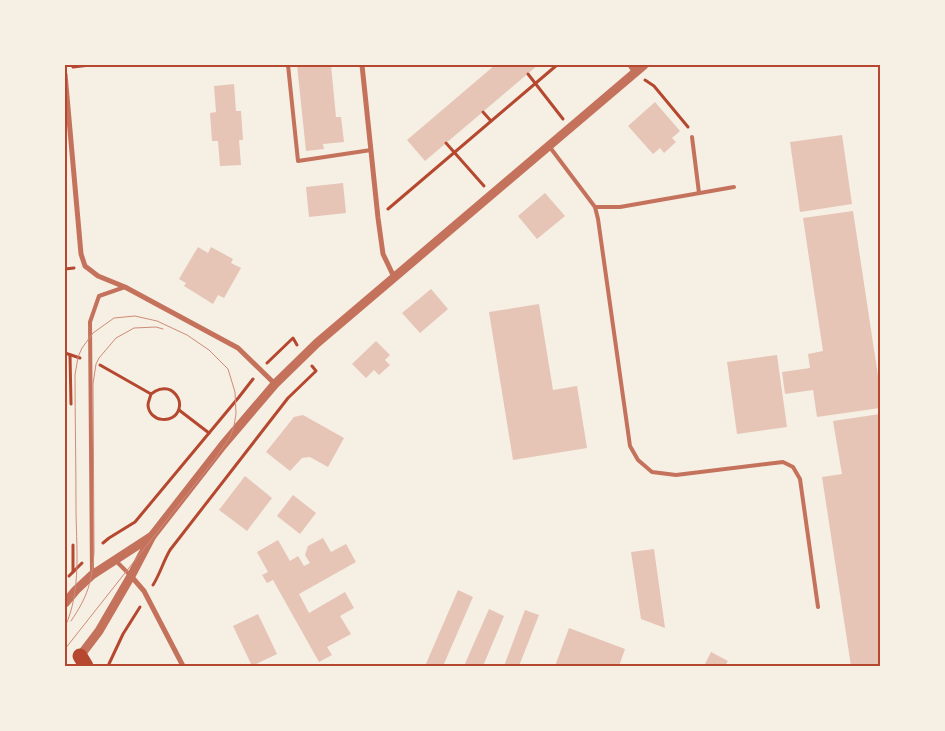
<svg xmlns="http://www.w3.org/2000/svg" width="945" height="731" viewBox="0 0 945 731" font-family="Poppins,sans-serif">
	<rect width="100%" height="100%" fill="#f6efe4"/>
	<g fill="#e6c5b7">
		<polygon points="297,65 331,65 336,117 341,117 344,142 323,144 324,149 306,151"/>
		<polygon points="495,65 538,65 425,161 407,140"/>
		<polygon points="234,84 236,111 241,111 243,140 239,140 241,165 220,166 218,141 212,141 210,113 216,112 214,86"/>
		<polygon points="655,102 680,131 672,138 676,142 664,153 660,148 653,154 628,126"/>
		<polygon points="842,135 852,204 800,212 790,142"/>
		<polygon points="343,183 346,213 309,217 306,187"/>
		<polygon points="545,193 565,216 537,239 518,216"/>
		<polygon points="853,211 880,389 880,408 817,417 813,390 785,394 782,372 810,368 808,354 823,351 803,218"/>
		<polygon points="198,247 208,253 211,247 233,259 231,263 241,268 224,298 218,295 213,304 184,286 186,283 179,279"/>
		<polygon points="431,289 448,309 420,333 402,313"/>
		<polygon points="539,304 553,390 577,386 587,448 513,460 489,312"/>
		<polygon points="376,341 390,355 385,360 390,365 379,375 374,370 366,378 352,364"/>
		<polygon points="777,355 787,427 737,434 727,362"/>
		<polygon points="880,414 880,666 851,666 822,477 842,474 833,421"/>
		<polygon points="303,415 344,438 328,467 310,457 302,458 290,471 266,452 294,417"/>
		<polygon points="245,476 272,498 247,531 219,510"/>
		<polygon points="293,495 316,513 300,534 277,516"/>
		<polygon points="323,538 331,552 346,544 356,562 299,594 309,613 345,592 354,608 340,616 351,634 327,647 332,655 319,662 273,580 267,583 262,575 268,572 257,552 278,540 290,561 298,556 304,566 310,563 305,555 308,546"/>
		<polygon points="654,549 665,628 641,619 631,552"/>
		<polygon points="458,590 473,597 443,666 425,666"/>
		<polygon points="489,609 504,616 483,666 464,666"/>
		<polygon points="525,610 539,615 519,666 504,666"/>
		<polygon points="258,614 277,654 252,666 233,626"/>
		<polygon points="569,628 625,649 619,666 555,666"/>
		<polygon points="711,652 728,661 725,666 704,666"/>
	</g>
	<g fill="none" stroke-linecap="round" stroke-linejoin="round">
		<g stroke="#b5482f" stroke-width="3">
			<polyline points="73,67 90,65"/>
			<polyline points="528,74 563,119"/>
			<polyline points="645,80 654,86 688,127"/>
			<polyline points="483,112 491,121"/>
			<polyline points="446,143 484,186"/>
			<polyline points="388,209 557,65"/>
			<polyline points="65,269 74,268"/>
			<polyline points="65,346 65,353"/>
			<polyline points="65,353 80,358"/>
			<polyline points="70,355 71,404"/>
			<polyline points="267,363 293,338 297,345"/>
			<path d="M100,365L151,394C150,398 148,402 148,405C149,422 174,425 179,409C182,399 173,387 162,389C158,389 154,392 151,394"/>
			<polyline points="179,410 209,433"/>
			<polyline points="103,543 109,538 135,522 239,397 253,379"/>
			<polyline points="73,572 73,545"/>
			<polyline points="69,576 82,563"/>
			<path d="M153,585C160,574 163,562 170,550L288,398L316,371L312,366"/>
			<polyline points="108,666 123,634 140,607"/>
		</g>
		<g stroke="#c5725c" stroke-width="4">
			<polyline points="288,65 298,161 371,150"/>
			<polyline points="692,137 699,193"/>
			<polyline points="549,146 595,207 598,219 630,446 638,460 652,472 676,475 783,462 793,467 800,479 818,607"/>
			<polyline points="595,207 620,207 734,187"/>
			<polyline points="115,560 131,576"/>
			<polyline points="92,573 90,322 99,296 125,287"/>
		</g>
		<g stroke="#c5725c" stroke-width="5">
			<polyline points="362,65 378,218 383,254 394,277"/>
			<polyline points="630,65 635,73"/>
			<polyline points="65,74 81,254 85,266 98,276 125,287 238,348 275,384"/>
			<polyline points="131,576 144,591 183,666"/>
		</g>
		<g stroke="#c5725c" stroke-width="9">
			<polyline points="65,603 76,590 92,575 152,536"/>
			<polyline points="80,656 99,631 131,576 152,536 223,445 275,384 317,343 644,65"/>
		</g>
		<polyline stroke="#b5482f" stroke-width="15" points="80,656 86,666"/>
		<g stroke="#cf8b77" stroke-width="1">
			<path d="M71,621C88,596 92,582 94,552L93,384L96,364L99,358L116,338L134,328L156,327L163,329"/>
			<path d="M65,627C82,590 76,546 76,506C76,462 75,418 75,375L78,357L82,348L93,333L114,318L135,316L157,321L187,335L209,350L228,369L235,392L236,414L234,426L230,437L215,459L65,649"/>
		</g>
	</g>
	<rect width="945" height="731" fill="none" stroke="#f6efe4" stroke-width="132"/>
	<rect x="66" y="66" width="813" height="599" fill="none" stroke="#b5482f" stroke-width="2"/>
</svg>
